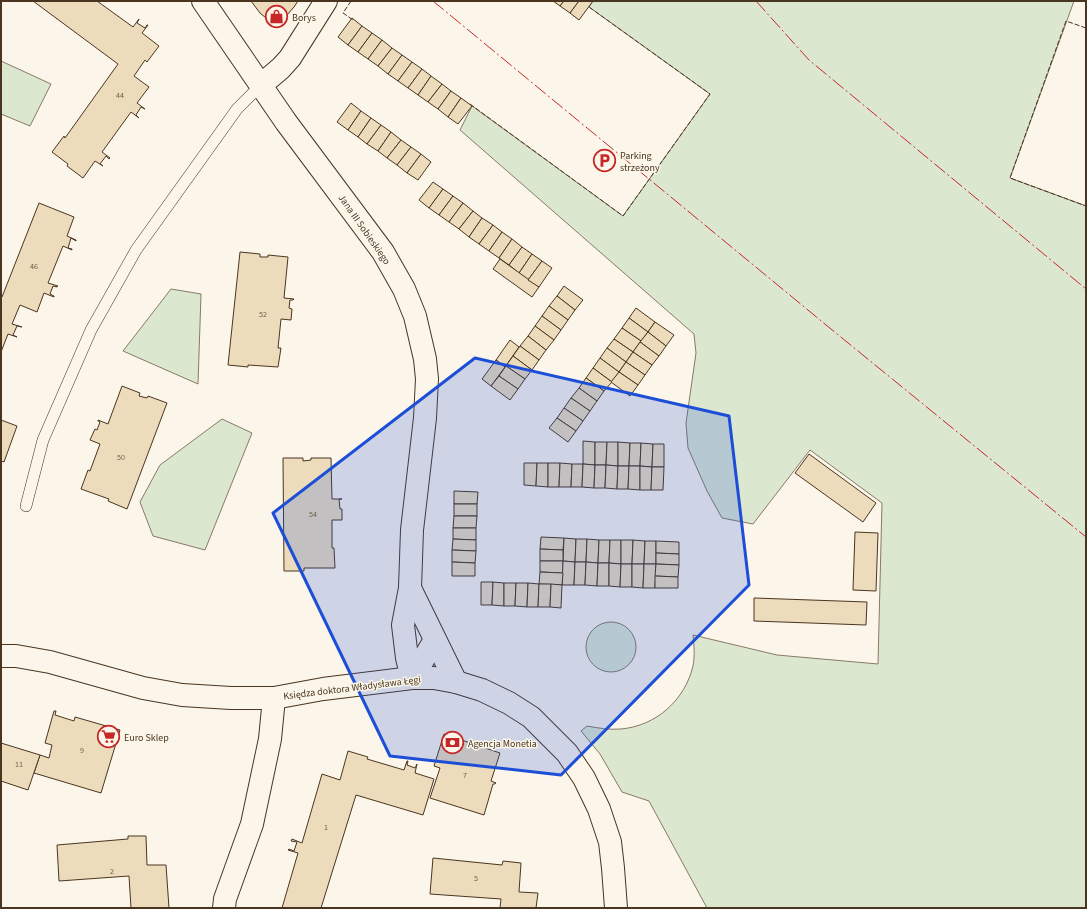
<svg xmlns="http://www.w3.org/2000/svg" width="1087" height="909" viewBox="0 0 1087 909" font-family="'Source Sans 3',sans-serif">
	<rect width="100%" height="100%" fill="#fbf6e9"/>
	<g fill="#dce7d0" stroke="#887966">
		<path d="M593,1H1074L1010,178L1086,206V908H707L649,801L622,792L600,754L581,731L587,726C598,728 609,730 621,729C656,726 685,700 693,666C695,656 694,645 693,635L777,655L878,664L882,503L810,450L753,524L722,518L707,491L688,448L686,423L696,353L694,334L460,130L472,106L623,216L710,94L589,7Z"/>
		<polygon points="1,61 51,84 30,126 1,114"/>
		<polygon points="171,289 201,294 198,384 123,351"/>
		<polygon points="222,419 252,433 205,550 153,536 140,502 160,465"/>
		<circle cx="611" cy="647" r="25"/>
	</g>
	<g fill="#ecdcbc" stroke="#4a3520">
		<polygon points="33,1 97,1 133,27 139,19 137,23 145,28 147,25 148,25 142,33 159,46 147,62 145,60 134,76 149,87 137,103 145,109 141,107 136,115 139,118 131,112 102,152 110,158 109,159 106,156 100,164 103,166 95,161 83,178 67,166 68,164 52,152 64,136 65,138 118,64"/>
		<polygon points="251,1 298,1 294,7 280,23 272,23 260,13"/>
		<polygon points="553,1 564,1 560,6"/>
		<polygon points="564,1 579,1 570,13 560,6"/>
		<polygon points="579,1 593,1 579,20 570,13"/>
		<polygon points="352,18 362,26 348,45 338,37"/>
		<polygon points="362,26 372,33 358,52 348,45"/>
		<polygon points="372,33 382,40 368,59 358,52"/>
		<polygon points="382,40 392,48 378,66 368,59"/>
		<polygon points="392,48 402,55 388,74 378,66"/>
		<polygon points="402,55 412,62 398,81 388,74"/>
		<polygon points="412,62 422,69 408,88 398,81"/>
		<polygon points="422,69 431,76 418,95 408,88"/>
		<polygon points="431,76 442,84 428,102 418,95"/>
		<polygon points="442,84 451,91 438,109 428,102"/>
		<polygon points="451,91 461,98 448,117 438,109"/>
		<polygon points="461,98 472,106 458,124 448,117"/>
		<polygon points="351,103 361,111 348,130 337,122"/>
		<polygon points="361,111 371,118 358,137 348,130"/>
		<polygon points="371,118 381,125 367,144 358,137"/>
		<polygon points="381,125 391,132 378,151 367,144"/>
		<polygon points="391,132 401,140 387,158 378,151"/>
		<polygon points="401,140 411,147 397,165 387,158"/>
		<polygon points="411,147 421,154 407,173 397,165"/>
		<polygon points="421,154 431,162 418,180 407,173"/>
		<polygon points="433,182 443,189 429,208 419,200"/>
		<polygon points="443,189 453,196 439,215 429,208"/>
		<polygon points="453,196 463,203 449,222 439,215"/>
		<polygon points="39,203 74,217 67,236 76,240 76,241 71,238 68,248 72,249 72,250 63,246 48,283 58,286 57,287 53,286 50,294 54,296 54,297 44,293 37,312 20,305 12,324 22,327 17,326 13,335 17,337 8,334 1,352 1,297 2,297"/>
		<polygon points="463,203 473,211 459,229 449,222"/>
		<polygon points="473,211 482,218 469,237 459,229"/>
		<polygon points="482,218 493,225 479,244 469,237"/>
		<polygon points="493,225 502,232 489,251 479,244"/>
		<polygon points="502,232 512,239 499,258 489,251"/>
		<polygon points="512,239 522,247 509,265 499,258"/>
		<polygon points="522,247 532,254 519,273 509,265"/>
		<polygon points="240,252 260,254 260,257 268,257 268,255 288,257 284,298 294,299 293,300 290,300 289,308 292,309 291,320 281,319 278,348 281,348 278,367 248,365 248,367 228,365"/>
		<polygon points="532,254 542,261 528,280 519,273"/>
		<polygon points="500,259 539,287 532,297 493,269"/>
		<polygon points="542,261 552,268 539,287 528,280"/>
		<polygon points="564,286 583,300 575,310 557,296"/>
		<polygon points="557,296 575,310 568,320 549,306"/>
		<polygon points="549,306 568,320 561,330 542,316"/>
		<polygon points="636,308 655,322 648,332 629,318"/>
		<polygon points="542,316 561,330 554,340 535,326"/>
		<polygon points="629,318 648,332 641,341 622,328"/>
		<polygon points="655,322 674,335 666,346 648,332"/>
		<polygon points="535,326 554,340 546,350 528,336"/>
		<polygon points="622,328 641,341 633,352 614,339"/>
		<polygon points="648,332 666,346 659,356 640,342"/>
		<polygon points="528,336 546,350 539,360 520,346"/>
		<polygon points="614,339 633,352 626,362 607,348"/>
		<polygon points="510,340 519,347 505,367 496,360"/>
		<polygon points="640,342 659,356 652,365 633,352"/>
		<polygon points="520,346 539,360 532,370 513,356"/>
		<polygon points="607,348 626,362 619,372 600,358"/>
		<polygon points="633,352 652,365 645,375 626,362"/>
		<polygon points="513,356 532,370 525,379 506,366"/>
		<polygon points="600,358 619,372 612,382 593,368"/>
		<polygon points="496,360 505,367 491,386 482,379"/>
		<polygon points="626,362 645,375 638,385 619,372"/>
		<polygon points="506,366 525,379 518,389 499,376"/>
		<polygon points="593,368 612,382 604,391 586,378"/>
		<polygon points="619,372 638,385 630,396 611,382"/>
		<polygon points="499,376 518,389 510,400 491,386"/>
		<polygon points="586,378 604,391 597,401 579,388"/>
		<polygon points="122,386 140,393 139,396 147,398 148,396 167,403 127,509 108,501 109,499 81,489 88,470 90,471 100,444 90,440 95,429 97,430 100,422 98,421 98,420 108,424"/>
		<polygon points="579,388 597,401 590,411 571,398"/>
		<polygon points="571,398 590,411 583,421 564,408"/>
		<polygon points="564,408 583,421 576,431 557,418"/>
		<polygon points="557,418 576,431 568,442 549,428"/>
		<polygon points="1,420 17,426 4,462 1,461"/>
		<polygon points="583,441 595,442 595,465 583,464"/>
		<polygon points="595,442 607,442 606,465 595,465"/>
		<polygon points="607,442 618,442 618,466 606,465"/>
		<polygon points="618,442 630,443 629,466 618,466"/>
		<polygon points="630,443 641,443 640,466 629,466"/>
		<polygon points="641,443 653,444 652,467 640,466"/>
		<polygon points="653,444 664,444 664,467 652,467"/>
		<polygon points="809,454 876,503 863,522 795,473"/>
		<polygon points="283,458 303,458 303,461 311,460 311,458 331,458 332,499 342,499 339,499 340,509 342,509 342,520 332,520 332,548 334,548 335,568 304,568 304,571 284,571"/>
		<polygon points="524,463 537,463 536,486 524,485"/>
		<polygon points="537,463 548,463 548,487 536,486"/>
		<polygon points="548,463 560,463 559,487 548,487"/>
		<polygon points="560,463 572,464 571,487 559,487"/>
		<polygon points="572,464 583,464 582,487 571,487"/>
		<polygon points="583,464 595,465 594,488 582,487"/>
		<polygon points="595,465 606,465 605,488 594,488"/>
		<polygon points="606,465 618,466 617,489 605,488"/>
		<polygon points="618,466 629,466 628,489 617,489"/>
		<polygon points="629,466 640,466 640,490 628,489"/>
		<polygon points="640,466 652,467 651,490 640,490"/>
		<polygon points="652,467 664,467 663,490 651,490"/>
		<polygon points="454,491 478,492 477,504 454,504"/>
		<rect x="454" y="504" width="23" height="12"/>
		<polygon points="454,516 477,516 476,528 453,528"/>
		<polygon points="453,528 476,528 476,540 453,539"/>
		<polygon points="855,532 878,533 876,591 853,590"/>
		<polygon points="541,537 564,538 563,550 540,549"/>
		<polygon points="564,538 576,539 575,562 563,561"/>
		<polygon points="453,539 476,540 476,551 452,550"/>
		<polygon points="576,539 587,539 586,562 575,562"/>
		<polygon points="587,539 599,540 598,563 586,562"/>
		<polygon points="599,540 610,540 609,563 598,563"/>
		<polygon points="610,540 621,540 621,564 609,563"/>
		<polygon points="621,540 633,540 632,564 621,564"/>
		<polygon points="633,540 645,541 644,564 632,564"/>
		<polygon points="645,541 656,541 656,564 644,564"/>
		<polygon points="656,541 679,542 679,554 656,553"/>
		<polygon points="540,549 563,550 563,561 540,561"/>
		<polygon points="452,550 476,551 475,563 452,562"/>
		<polygon points="656,553 679,554 679,565 656,564"/>
		<polygon points="540,561 563,561 563,573 540,572"/>
		<polygon points="563,561 575,562 574,585 562,585"/>
		<polygon points="452,562 475,563 475,576 452,576"/>
		<polygon points="575,562 586,562 585,585 574,585"/>
		<polygon points="586,562 598,563 597,586 585,585"/>
		<polygon points="598,563 609,563 609,586 597,586"/>
		<polygon points="609,563 621,564 620,587 609,586"/>
		<polygon points="621,564 632,564 632,587 620,587"/>
		<polygon points="632,564 644,564 643,588 632,587"/>
		<polygon points="644,564 656,564 655,588 643,588"/>
		<polygon points="656,564 679,565 678,577 655,576"/>
		<polygon points="540,572 563,573 562,585 539,584"/>
		<polygon points="655,576 678,577 678,588 655,588"/>
		<polygon points="481,582 493,582 492,605 481,605"/>
		<polygon points="493,582 504,583 504,606 492,605"/>
		<polygon points="504,583 516,583 515,606 504,606"/>
		<polygon points="516,583 528,583 527,607 515,606"/>
		<polygon points="528,583 539,584 538,607 527,607"/>
		<polygon points="539,584 551,584 550,607 538,607"/>
		<polygon points="551,584 562,585 561,608 550,607"/>
		<polygon points="754,598 867,602 866,625 754,621"/>
		<polygon points="54,711 56,711 55,715 74,721 75,717 120,730 101,793 34,773 40,755 49,758 52,745 45,743"/>
		<polygon points="444,734 500,753 491,781 496,783 495,784 493,784 484,815 430,798 440,768 434,766"/>
		<polygon points="1,743 40,755 28,790 1,781"/>
		<polygon points="348,751 368,757 367,759 404,770 407,761 408,761 407,765 415,768 417,764 415,773 434,779 423,815 356,795 321,908 282,908 298,853 288,850 289,849 294,851 297,842 291,841 292,839 302,843 322,774 340,780"/>
		<polygon points="128,836 146,836 147,865 166,865 169,908 131,908 129,876 59,881 57,845 128,839"/>
		<polygon points="433,858 502,865 503,861 521,863 519,892 538,893 536,908 500,908 501,899 430,894"/>
	</g>
	<g fill="none" stroke-linecap="round" stroke-linejoin="round">
		<defs>
			<polyline id="lane" points="26,506 43,440 91,330 136,250 237,109 261,85"/>
			<g id="street">
				<polyline points="203,1 286,122 383,252 404,289 415,316 425,359 427,379 425,418 412,530 410,588 403,625 407,658 412,678"/>
				<polyline points="261,85 281,68 290,58 326,1"/>
				<polyline points="410,588 456,682"/>
				<polyline points="1,656 16,656 50,662 143,688 182,695 231,698 274,698 323,689 412,678 434,678 456,682 482,690 509,703 531,717 567,753 584,778 599,809 610,842 613,868 616,908"/>
				<polyline points="412,678 435,640"/>
				<polyline points="224,908 225,899 252,824 270,739 274,698"/>
			</g>
		</defs>
		<use href="#lane" stroke="#4a3520" stroke-width="12"/>
		<use href="#street" stroke="#4a3520" stroke-width="24"/>
		<use href="#lane" stroke="#fbf6e9" stroke-width="11"/>
		<use href="#street" stroke="#fbf6e9" stroke-width="22"/>
		<g stroke="#4a3520" stroke-width="1" stroke-dasharray="5 2" stroke-linecap="butt">
			<polyline points="351,1 343,13 353,20"/>
			<polyline points="1086,28 1066,21 1010,178 1086,206"/>
			<polyline points="470,104 623,216 710,94 589,7 587,9"/>
		</g>
		<g stroke="#c62828" stroke-width="1" stroke-dasharray="14 3 2 3" stroke-linecap="butt">
			<polyline points="433,1 831,329 1086,537"/>
			<polyline points="756,1 809,60 1086,289"/>
		</g>
	</g>
	<path fill="#1d4ed8" fill-opacity="0.2" stroke="#1d4ed8" stroke-width="3" stroke-linejoin="round" d="M475,358L729,416L749,585L561,775L390,756L273,513Z"/>
	<defs>
		<symbol id="shop-ring" viewBox="-11 -11 22 22"><circle r="9.5" fill="#fbf6e9" stroke="#c62828" stroke-width="1.5"/><path d="M-5-2.5h2.3a2.7 3.5 0 0 1 5.4 0H5L5.5 6h-11ZM-1.5-2.5h3a1.5 2.3 0 0 0-3 0Z" fill="#c62828"/></symbol>
		<symbol id="parking-ring" viewBox="-11 -11 22 22"><circle r="9.5" fill="#fbf6e9" stroke="#c62828" stroke-width="1.5"/><path d="M-3.5-5.5H1a3.5 3.5 0 0 1 0 7H-1V5.5H-3.5ZM-1-3.4V-.6H.8a1.4 1.4 0 0 0 0-2.8Z" fill="#c62828"/></symbol>
		<symbol id="supermarket-ring" viewBox="-11 -11 22 22"><circle r="9.5" fill="#fbf6e9" stroke="#c62828" stroke-width="1.5"/><path d="M-6-5.5h2.5l.6 2H6L4.5 2H-2.5L-4.4-4H-6ZM-1.5 3.2a1.3 1.3 0 1 0 .1 0ZM3 3.2a1.3 1.3 0 1 0 .1 0Z" fill="#c62828"/></symbol>
		<symbol id="bank-ring" viewBox="-11 -11 22 22"><circle r="9.5" fill="#fbf6e9" stroke="#c62828" stroke-width="1.5"/><path d="M-6-4H6V4H-6ZM0-2.3a2.3 2.3 0 1 0 0 4.6a2.3 2.3 0 1 0 0-4.6Z" fill="#c62828"/></symbol>
	</defs>
	<g fill-rule="evenodd">
		<use href="#shop-ring" x="264" y="4" width="25" height="25"/>
		<use href="#parking-ring" x="592" y="148" width="25" height="25"/>
		<use href="#supermarket-ring" x="96" y="724" width="25" height="25"/>
		<use href="#bank-ring" x="440" y="730" width="25" height="25"/>
	</g>
	<g text-anchor="middle" stroke-width="3" stroke-linejoin="round" paint-order="stroke">
		<g font-size="8" fill="#725f47">
			<text x="120" y="98">44</text>
			<text x="34" y="269">46</text>
			<text x="263" y="317">52</text>
			<text x="121" y="460">50</text>
			<text x="313" y="517">54</text>
			<text x="82" y="753">9</text>
			<text x="19" y="767">11</text>
			<text x="465" y="778">7</text>
			<text x="326" y="830">1</text>
			<text x="112" y="874">2</text>
			<text x="476" y="881">5</text>
		</g>
		<g font-size="10" fill="#4a3520" stroke="#fbf6e9" text-anchor="start">
			<text x="292" y="21">Borys</text>
			<text x="620" y="159">Parking<tspan x="620" dy="12">strzeżony</tspan></text>
			<text x="124" y="741">Euro Sklep</text>
			<text x="468" y="747">Agencja Monetia</text>
		</g>
		<g font-size="10" fill="#4a3520" stroke="#fbf6e9">
			<text transform="translate(365 229) rotate(55)" y="4">Jana III Sobieskiego</text>
			<text transform="translate(352 687) rotate(-7)" y="4">Księdza doktora Władysława Łęgi</text>
		</g>
	</g>
	<rect width="1087" height="909" fill="none" stroke="#4a3520" stroke-width="4"/>
</svg>
